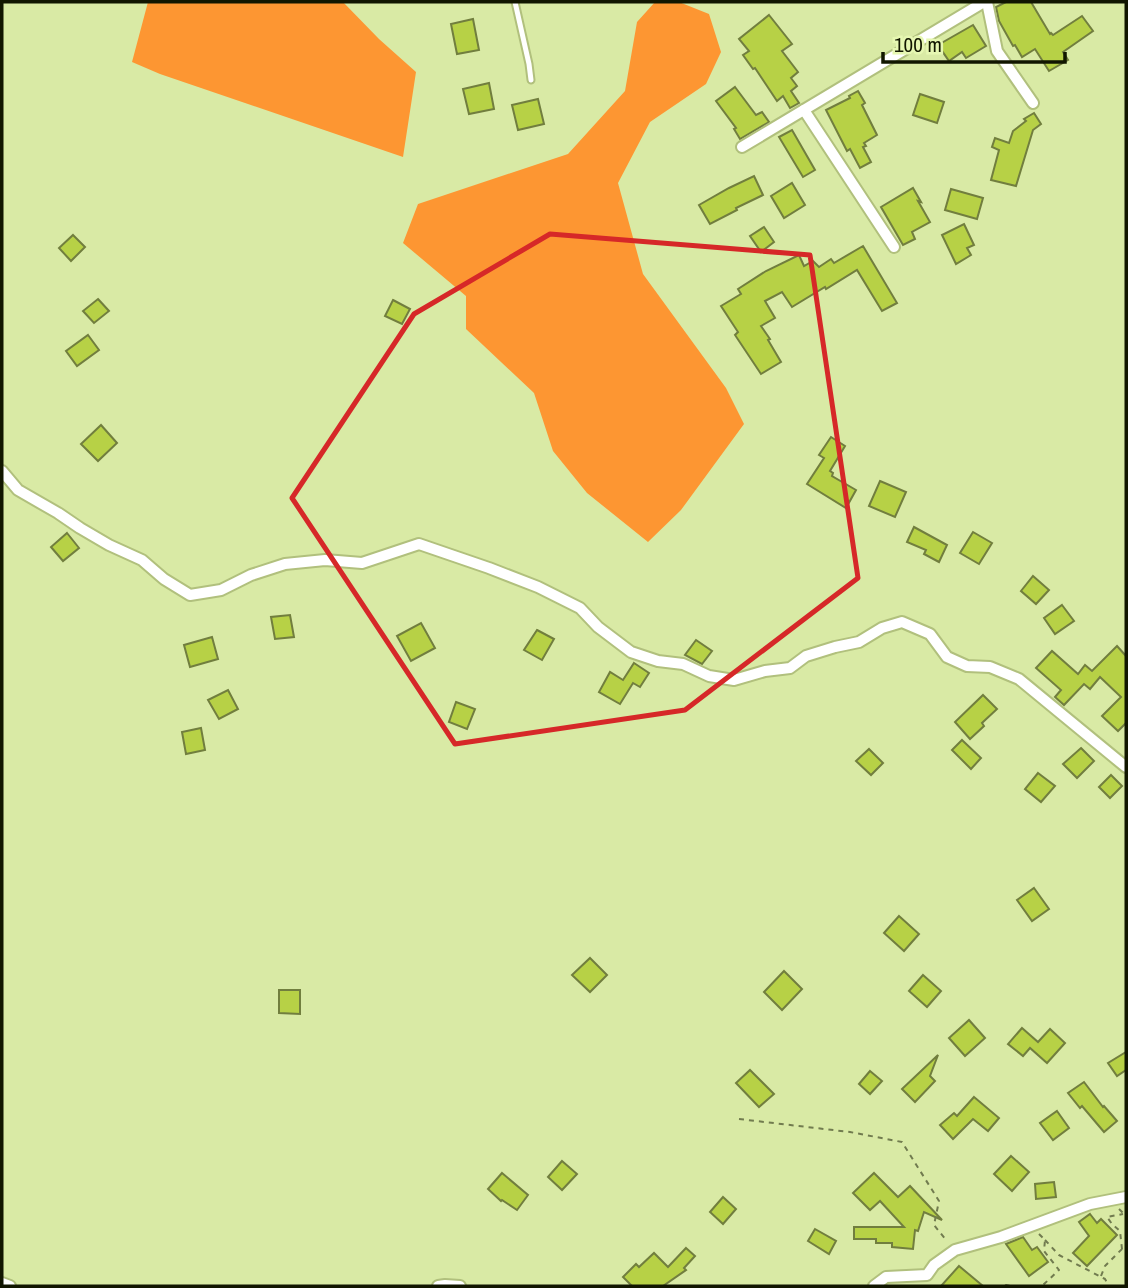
<svg xmlns="http://www.w3.org/2000/svg" width="1128" height="1288" viewBox="0 0 1128 1288" font-family="'Archivo Narrow',sans-serif">
	<rect width="100%" height="100%" fill="#d9eaa5"/>
	<g fill="#fd9632">
		<polygon points="148,2 343,2 379,39 416,72 403,157 160,74 132,62"/>
		<polygon points="655,2 679,2 709,14 721,52 706,84 650,122 618,183 643,274 726,388 744,424 681,510 648,542 587,493 553,451 534,393 466,329 466,296 403,243 418,204 568,154 625,91 637,22"/>
	</g>
	<g fill="#b7d146" stroke="#717e3e" stroke-width="2">
		<polygon points="1006,2 1031,2 1050,34 1051,33 1053,35 1082,16 1093,31 1063,52 1068,60 1049,71 1035,49 1022,57 1015,45 1013,46 999,21 996,7"/>
		<polygon points="769,15 792,44 782,51 798,72 791,78 797,86 791,91 799,103 790,108 783,96 777,101 755,68 753,69 743,55 749,51 739,39"/>
		<polygon points="473,19 479,50 457,54 451,24"/>
		<polygon points="973,25 986,46 966,58 962,52 949,61 938,45"/>
		<polygon points="489,83 494,109 469,114 463,89"/>
		<polygon points="735,87 756,115 762,112 769,122 740,139 734,129 736,128 716,101"/>
		<polygon points="858,91 865,103 862,105 877,135 864,143 866,146 863,147 871,162 860,168 850,149 847,151 826,110 850,98 849,96"/>
		<polygon points="920,94 944,102 937,123 913,115"/>
		<polygon points="538,99 544,124 518,130 512,105"/>
		<polygon points="1034,113 1041,124 1033,130 1016,186 991,180 999,150 992,147 995,138 1009,143 1013,131 1026,121 1024,119"/>
		<polygon points="792,130 815,170 803,177 779,137"/>
		<polygon points="754,176 763,195 736,208 737,210 710,224 699,205 729,188"/>
		<polygon points="792,183 805,205 784,218 771,196"/>
		<polygon points="913,188 921,202 918,201 930,222 912,232 915,239 903,245 881,207"/>
		<polygon points="951,189 983,198 977,219 945,210"/>
		<polygon points="964,224 974,245 967,248 971,255 956,264 942,235"/>
		<polygon points="764,227 774,242 761,252 750,236"/>
		<polygon points="73,235 85,247 71,261 59,248"/>
		<polygon points="863,246 897,303 882,311 857,270 826,289 825,287 792,307 782,292 765,301 775,318 761,326 770,339 768,340 781,362 761,374 735,335 738,332 721,306 741,294 738,289 766,271 799,255 804,266 813,261 819,267 831,259 834,263"/>
		<polygon points="98,299 109,311 94,323 83,311"/>
		<polygon points="393,300 410,309 402,324 385,316"/>
		<polygon points="88,335 99,350 77,366 66,351"/>
		<polygon points="101,425 117,443 98,461 81,444"/>
		<polygon points="831,437 845,446 830,471 833,473 832,476 856,490 846,508 807,484 824,458 819,455"/>
		<polygon points="880,481 906,492 895,517 869,506"/>
		<polygon points="914,527 947,545 939,562 924,554 926,550 907,542"/>
		<polygon points="973,532 992,543 979,564 960,553"/>
		<polygon points="67,533 79,548 63,561 51,547"/>
		<polygon points="1033,576 1049,590 1036,604 1021,591"/>
		<polygon points="1062,605 1074,621 1055,634 1044,618"/>
		<polygon points="290,615 294,637 275,639 271,617"/>
		<polygon points="421,623 435,648 411,661 397,636"/>
		<polygon points="537,630 554,639 542,660 524,650"/>
		<polygon points="212,637 218,659 190,667 184,645"/>
		<polygon points="696,640 712,651 702,664 685,655"/>
		<polygon points="1117,646 1126,656 1126,723 1118,731 1102,716 1121,697 1100,677 1090,689 1084,684 1064,705 1055,697 1061,690 1036,668 1052,651 1078,674 1085,665 1092,671"/>
		<polygon points="634,663 649,673 640,687 633,683 620,704 599,692 610,672 623,680"/>
		<polygon points="228,690 238,709 219,719 208,700"/>
		<polygon points="983,695 997,709 982,723 984,726 970,739 955,722"/>
		<polygon points="456,702 475,709 467,729 449,722"/>
		<polygon points="201,728 205,750 186,754 182,732"/>
		<polygon points="962,740 981,758 971,769 952,750"/>
		<polygon points="1081,748 1094,761 1077,778 1063,764"/>
		<polygon points="869,749 883,763 871,775 856,761"/>
		<polygon points="1038,773 1055,786 1041,802 1025,789"/>
		<polygon points="1111,775 1122,786 1110,798 1099,787"/>
		<polygon points="1034,888 1049,909 1032,921 1017,900"/>
		<polygon points="899,916 919,934 904,951 884,933"/>
		<polygon points="590,958 607,975 590,992 572,975"/>
		<polygon points="784,971 802,989 782,1010 764,992"/>
		<polygon points="923,975 941,991 927,1007 909,991"/>
		<polygon points="279,990 300,990 300,1014 279,1013"/>
		<polygon points="969,1020 985,1038 965,1056 949,1038"/>
		<polygon points="1022,1028 1038,1042 1050,1029 1065,1043 1047,1063 1030,1048 1023,1056 1008,1044"/>
		<polygon points="1126,1052 1126,1070 1117,1076 1108,1063"/>
		<polygon points="938,1055 930,1076 935,1081 915,1102 902,1089"/>
		<polygon points="750,1070 774,1094 759,1107 736,1083"/>
		<polygon points="870,1071 882,1081 870,1094 859,1084"/>
		<polygon points="1084,1082 1103,1107 1104,1106 1117,1121 1104,1132 1082,1106 1080,1108 1068,1093"/>
		<polygon points="974,1097 999,1118 988,1131 973,1119 953,1139 940,1125 954,1113 957,1116"/>
		<polygon points="1057,1111 1069,1128 1053,1140 1040,1123"/>
		<polygon points="1011,1156 1029,1172 1012,1191 994,1174"/>
		<polygon points="562,1161 577,1174 562,1190 548,1177"/>
		<polygon points="502,1173 528,1195 517,1210 502,1200 501,1201 488,1189"/>
		<polygon points="874,1173 898,1197 910,1186 942,1220 924,1212 918,1231 915,1230 913,1249 892,1247 892,1243 876,1243 876,1239 854,1239 854,1227 904,1227 880,1201 870,1210 853,1193"/>
		<polygon points="1054,1182 1056,1197 1036,1199 1035,1184"/>
		<polygon points="723,1197 736,1209 723,1224 710,1212"/>
		<polygon points="1090,1214 1097,1223 1101,1219 1117,1235 1087,1266 1073,1253 1089,1236 1079,1222"/>
		<polygon points="815,1229 836,1241 829,1254 808,1241"/>
		<polygon points="1023,1237 1032,1250 1037,1247 1048,1262 1029,1276 1006,1244"/>
		<polygon points="686,1248 695,1256 684,1268 686,1270 663,1286 632,1286 623,1277 636,1264 639,1267 654,1253 668,1267"/>
		<polygon points="959,1266 983,1286 941,1286"/>
	</g>
	<g fill="none" stroke-linecap="round" stroke-linejoin="round">
		<defs>
			<polyline id="service" points="515,2 529,64 531,80"/>
			<g id="minor">
				<polyline points="987,2 997,51 1033,103"/>
				<polyline points="804,110 894,247"/>
				<polyline points="742,147 984,2"/>
				<polyline points="2,471 18,490 58,513 80,528 109,545 142,560 164,579 190,595 221,590 251,575 285,564 325,560 362,563 419,544 489,568 538,587 580,608 598,627 631,652 658,661 683,664 709,676 734,680 765,671 790,668 806,656 835,647 859,642 882,628 902,622 930,634 947,657 967,666 990,667 1019,679 1126,767"/>
				<polyline points="2,1283 10,1286"/>
				<polyline points="438,1286 445,1285 460,1286"/>
				<polyline points="874,1286 886,1277 927,1275 934,1265 955,1250 1001,1237 1090,1204 1126,1197"/>
			</g>
		</defs>
		<use href="#service" stroke="#b1c07d" stroke-width="9"/>
		<use href="#minor" stroke="#b1c07d" stroke-width="14"/>
		<g stroke="#717b4f" stroke-width="2" stroke-dasharray="5 5" stroke-linecap="butt">
			<polyline points="739,1119 850,1132 902,1142 939,1201 934,1225 947,1241"/>
			<polyline points="1119,1209 1126,1216"/>
			<polyline points="1039,1234 1045,1240 1044,1251 1059,1270 1042,1286"/>
			<polyline points="1045,1240 1059,1255 1105,1279 1109,1286"/>
			<polyline points="1122,1249 1120,1231 1112,1224 1107,1217 1123,1214"/>
			<polyline points="1101,1276 1105,1266 1126,1245"/>
			<polyline points="1005,1286 1006,1285 1011,1286"/>
		</g>
		<use href="#service" stroke="#fff" stroke-width="5"/>
		<use href="#minor" stroke="#fff" stroke-width="10"/>
	</g>
	<path fill="none" stroke="#d62828" stroke-width="5" stroke-linejoin="round" d="M550,234L810,255L858,578L685,710L455,744L292,498L414,314Z"/>
	<rect width="1128" height="1288" fill="none" stroke="#111600" stroke-width="7"/>
	<path d="M883 52v10h182v-10" fill="none" stroke="#111600" stroke-width="3.5"/>
	<text x="894" y="52" font-size="21" fill="#111600" stroke="#e6f7b2" stroke-width="5" paint-order="stroke">100 m</text>
</svg>
